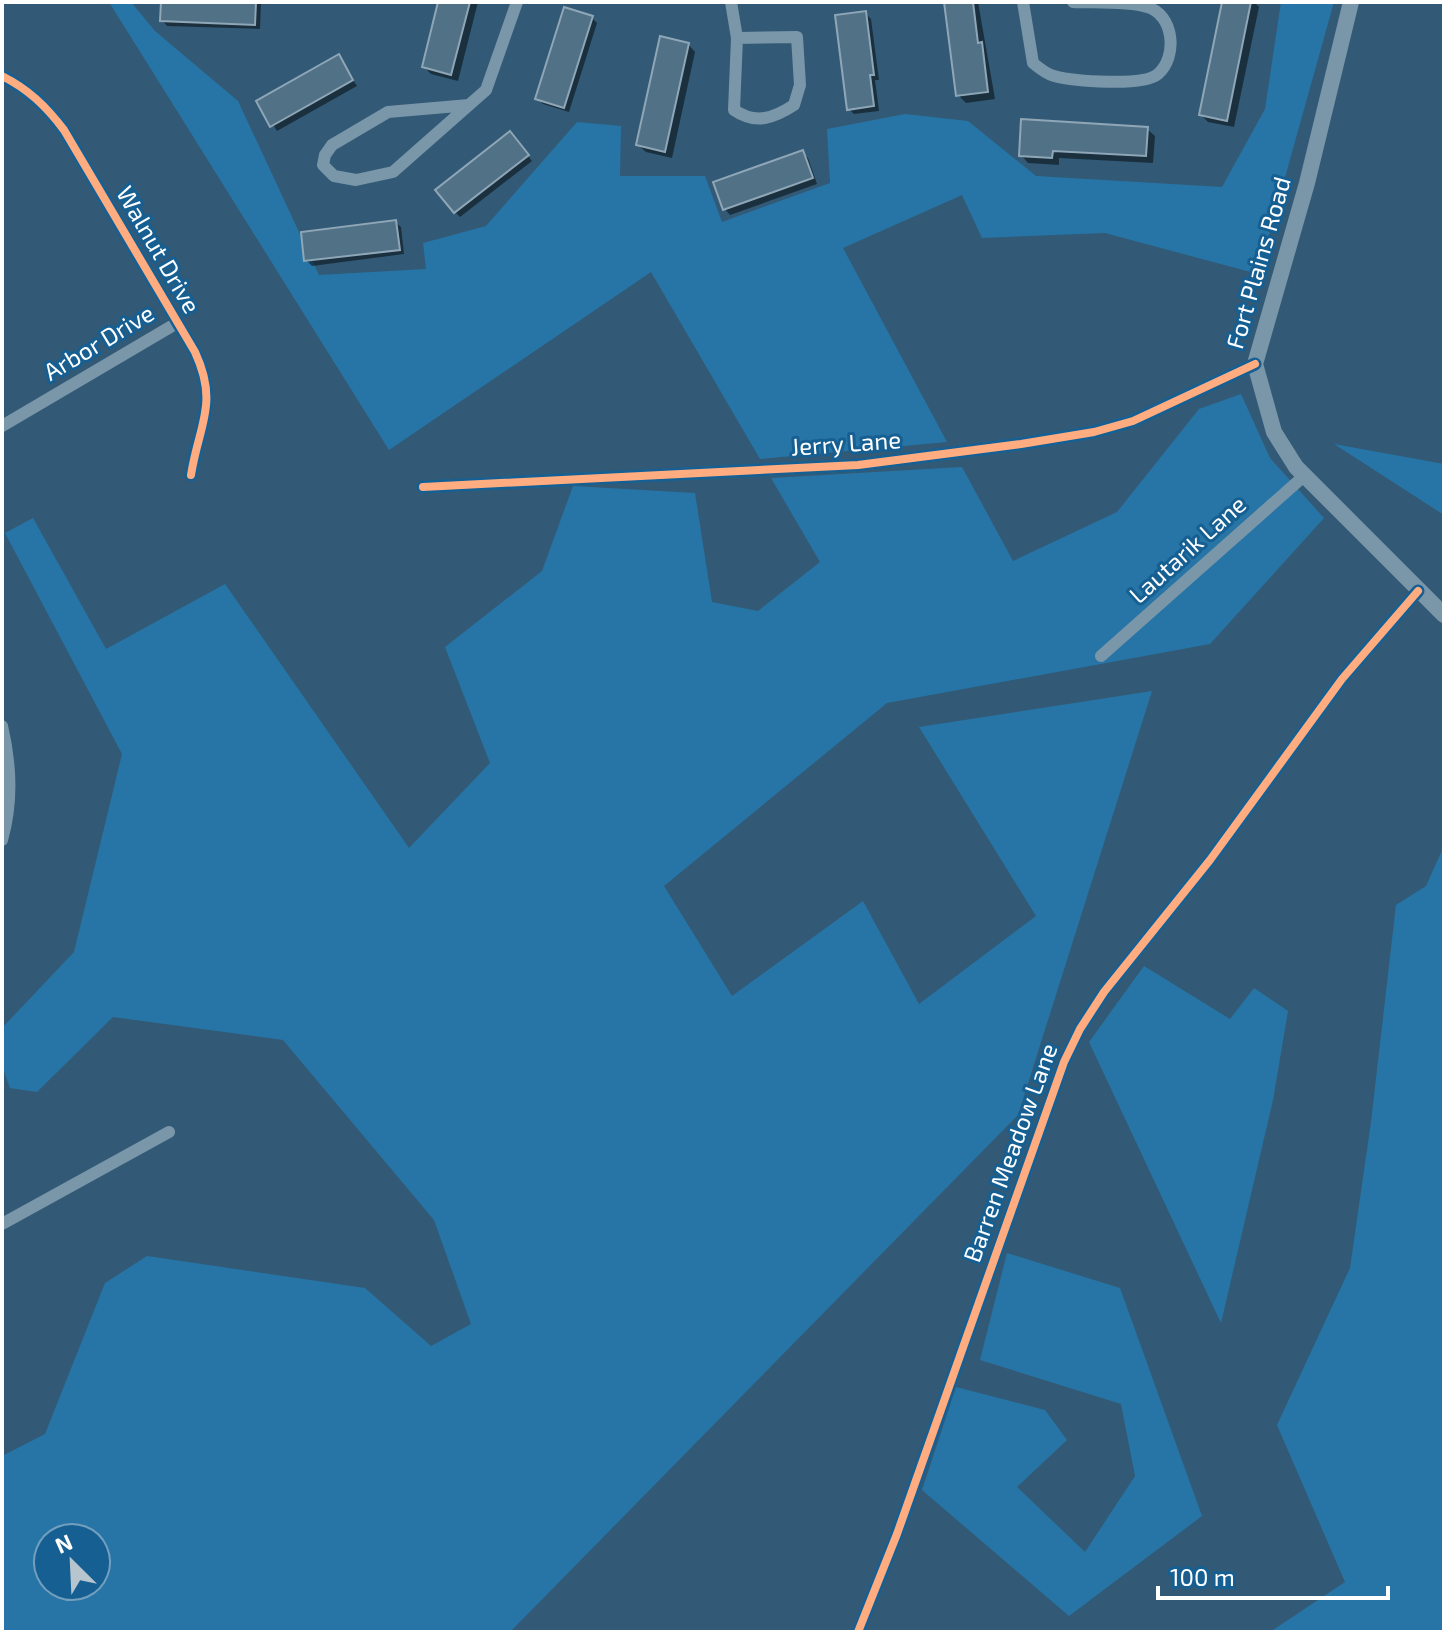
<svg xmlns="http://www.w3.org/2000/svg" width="1446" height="1634" viewBox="0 0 1446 1634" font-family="'Exo 2',sans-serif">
	<rect width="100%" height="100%" fill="#325a76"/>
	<g fill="#2775a6" fill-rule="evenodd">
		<polygon points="109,2 131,2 155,31 238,101 319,275 426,269 423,243 486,226 577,122 621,126 620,176 705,176 722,222 830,183 827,129 905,114 968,121 1036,176 1222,187 1265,109 1281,2 1334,2 1258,274 1105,233 982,238 962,195 843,248 947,442 760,459 651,272 389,450"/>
		<path d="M1241,394L1270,458L1324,518L1210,644L887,703L664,886L732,996L863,901L919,1004L1036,916L919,727L1152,691L1018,1115L510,1632H2V1456L45,1434L105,1283L147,1256L365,1288L431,1346L471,1324L434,1220L283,1040L113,1017L37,1092L10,1088L2,1066V1028L74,952L122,754L5,533L33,518L106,649L225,584L409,848L490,763L445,647L542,571L573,486L695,493L712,602L758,611L820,562L771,478L962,467L1013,561L1117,512L1199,409ZM48,1538H96V1586H48Z"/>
		<polygon points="1334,444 1444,464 1444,515"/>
		<polygon points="1444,846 1444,1632 1270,1632 1345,1582 1277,1425 1350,1268 1371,1122 1396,905 1426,886"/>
		<polygon points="1144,966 1230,1019 1254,988 1288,1011 1273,1100 1221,1323 1089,1042"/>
		<polygon points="1007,1253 1120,1288 1202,1516 1069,1616 922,1490 956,1387 1045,1410 1067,1440 1017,1487 1085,1552 1135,1476 1121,1404 980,1360"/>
	</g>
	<g fill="#0007">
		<polygon points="163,2 261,2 260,29 167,26 162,20"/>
		<polygon points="440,2 478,2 458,81 431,74 424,67"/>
		<polygon points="947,2 978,2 995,99 966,103 958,95"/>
		<polygon points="1224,2 1254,2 1259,7 1234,127 1208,122 1201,115"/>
		<polygon points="865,13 871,19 879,80 875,80 879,111 854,114 849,109"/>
		<polygon points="592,18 597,23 569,112 543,104 537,99"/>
		<polygon points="688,44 695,52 672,158 646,152 638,145"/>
		<polygon points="338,57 357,86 277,131 259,102"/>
		<polygon points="1147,129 1155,136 1153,163 1059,158 1059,165 1028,163 1021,155"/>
		<polygon points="515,139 532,161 460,217 455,212"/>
		<polygon points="803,153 808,158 817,184 730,215 725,209"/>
		<polygon points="395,222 401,227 404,254 312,266 306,260"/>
	</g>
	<g fill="#517186" stroke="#8fa6b7" stroke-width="2">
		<polygon points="161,2 256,2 255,25 160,21"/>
		<polygon points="438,2 470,2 451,75 422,67"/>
		<polygon points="944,2 973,2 978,43 982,42 988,92 956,96"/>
		<polygon points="1222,2 1251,2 1227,121 1199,115"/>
		<polygon points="564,7 593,16 564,108 535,99"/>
		<polygon points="866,11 874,75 870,75 874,106 847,110 835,15"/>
		<polygon points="660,36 689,43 665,152 636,145"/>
		<polygon points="339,54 353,80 270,127 256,101"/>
		<polygon points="1021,119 1148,127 1146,156 1053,151 1052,158 1019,156"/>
		<polygon points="510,131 529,155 454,213 435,190"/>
		<polygon points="803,150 813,178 723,210 713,182"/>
		<polygon points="396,220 400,250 304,261 301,232"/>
	</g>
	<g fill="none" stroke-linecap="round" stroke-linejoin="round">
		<g stroke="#7a96a9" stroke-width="12">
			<path d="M731,2L737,38L734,110C756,125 774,118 794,105L800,85L797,37L737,38"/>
			<path d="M1023,2L1033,63C1039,68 1046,74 1054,76C1073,81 1143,87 1158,74C1178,57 1174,14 1147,7C1127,1 1095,3 1073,2"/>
			<path d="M2,76C28,89 46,106 64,130L195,352C219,404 199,424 191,475"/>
			<polyline points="469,105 388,112 332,145 325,155 323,165 334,176 356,180 393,172 486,90 517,2"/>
			<polyline points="2,426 177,323"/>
			<polyline points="423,487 858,465 1021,444 1094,432 1133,421 1255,364"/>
			<polyline points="1101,656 1304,476"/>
			<path d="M2,726C11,764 13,802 2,840"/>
			<polyline points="2,1224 169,1132"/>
			<polyline points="858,1632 897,1534 1064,1062 1080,1029 1104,992 1210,860 1342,679 1418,591"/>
		</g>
		<polyline stroke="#7a96a9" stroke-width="16" points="1351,2 1307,183 1255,364 1274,432 1296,467 1444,615"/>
		<defs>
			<g id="cycleway">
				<path d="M2,76C28,89 46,106 64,130L195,352C219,404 199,424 191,475"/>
				<polyline points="423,487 858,465 1021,444 1094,432 1133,421 1255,364"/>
				<polyline points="858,1632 897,1534 1064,1062 1080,1029 1104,992 1210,860 1342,679 1418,591"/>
			</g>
		</defs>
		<use href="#cycleway" stroke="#165f92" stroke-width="13"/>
		<use href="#cycleway" stroke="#ffac80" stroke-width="8"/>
	</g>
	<g text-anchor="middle" stroke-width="6" stroke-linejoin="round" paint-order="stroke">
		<g font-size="24" fill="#fff" stroke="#165f92">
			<text transform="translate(158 250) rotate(60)" y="8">Walnut Drive</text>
			<text transform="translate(1259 263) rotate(-74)" y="8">Fort Plains Road</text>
			<text transform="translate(99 343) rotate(-31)" y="8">Arbor Drive</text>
			<text transform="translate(846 444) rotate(-4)" y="8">Jerry Lane</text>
			<text transform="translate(1188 550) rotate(-42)" y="8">Lautarik Lane</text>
			<text transform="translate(1011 1153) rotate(-70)" y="8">Barren Meadow Lane</text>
		</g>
	</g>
	<rect width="1446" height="1634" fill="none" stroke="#ffffff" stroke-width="8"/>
	<g transform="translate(72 1562) rotate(336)"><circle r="38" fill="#165f92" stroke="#739fbe" stroke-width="2"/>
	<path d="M0-6L14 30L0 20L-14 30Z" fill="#b7c5cf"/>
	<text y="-12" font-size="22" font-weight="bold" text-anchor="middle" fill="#ffffff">N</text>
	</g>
	<path d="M1158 1586v12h230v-12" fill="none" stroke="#ffffff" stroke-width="4"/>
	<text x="1170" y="1586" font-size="24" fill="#ffffff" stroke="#165f92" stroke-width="6" paint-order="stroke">100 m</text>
</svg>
